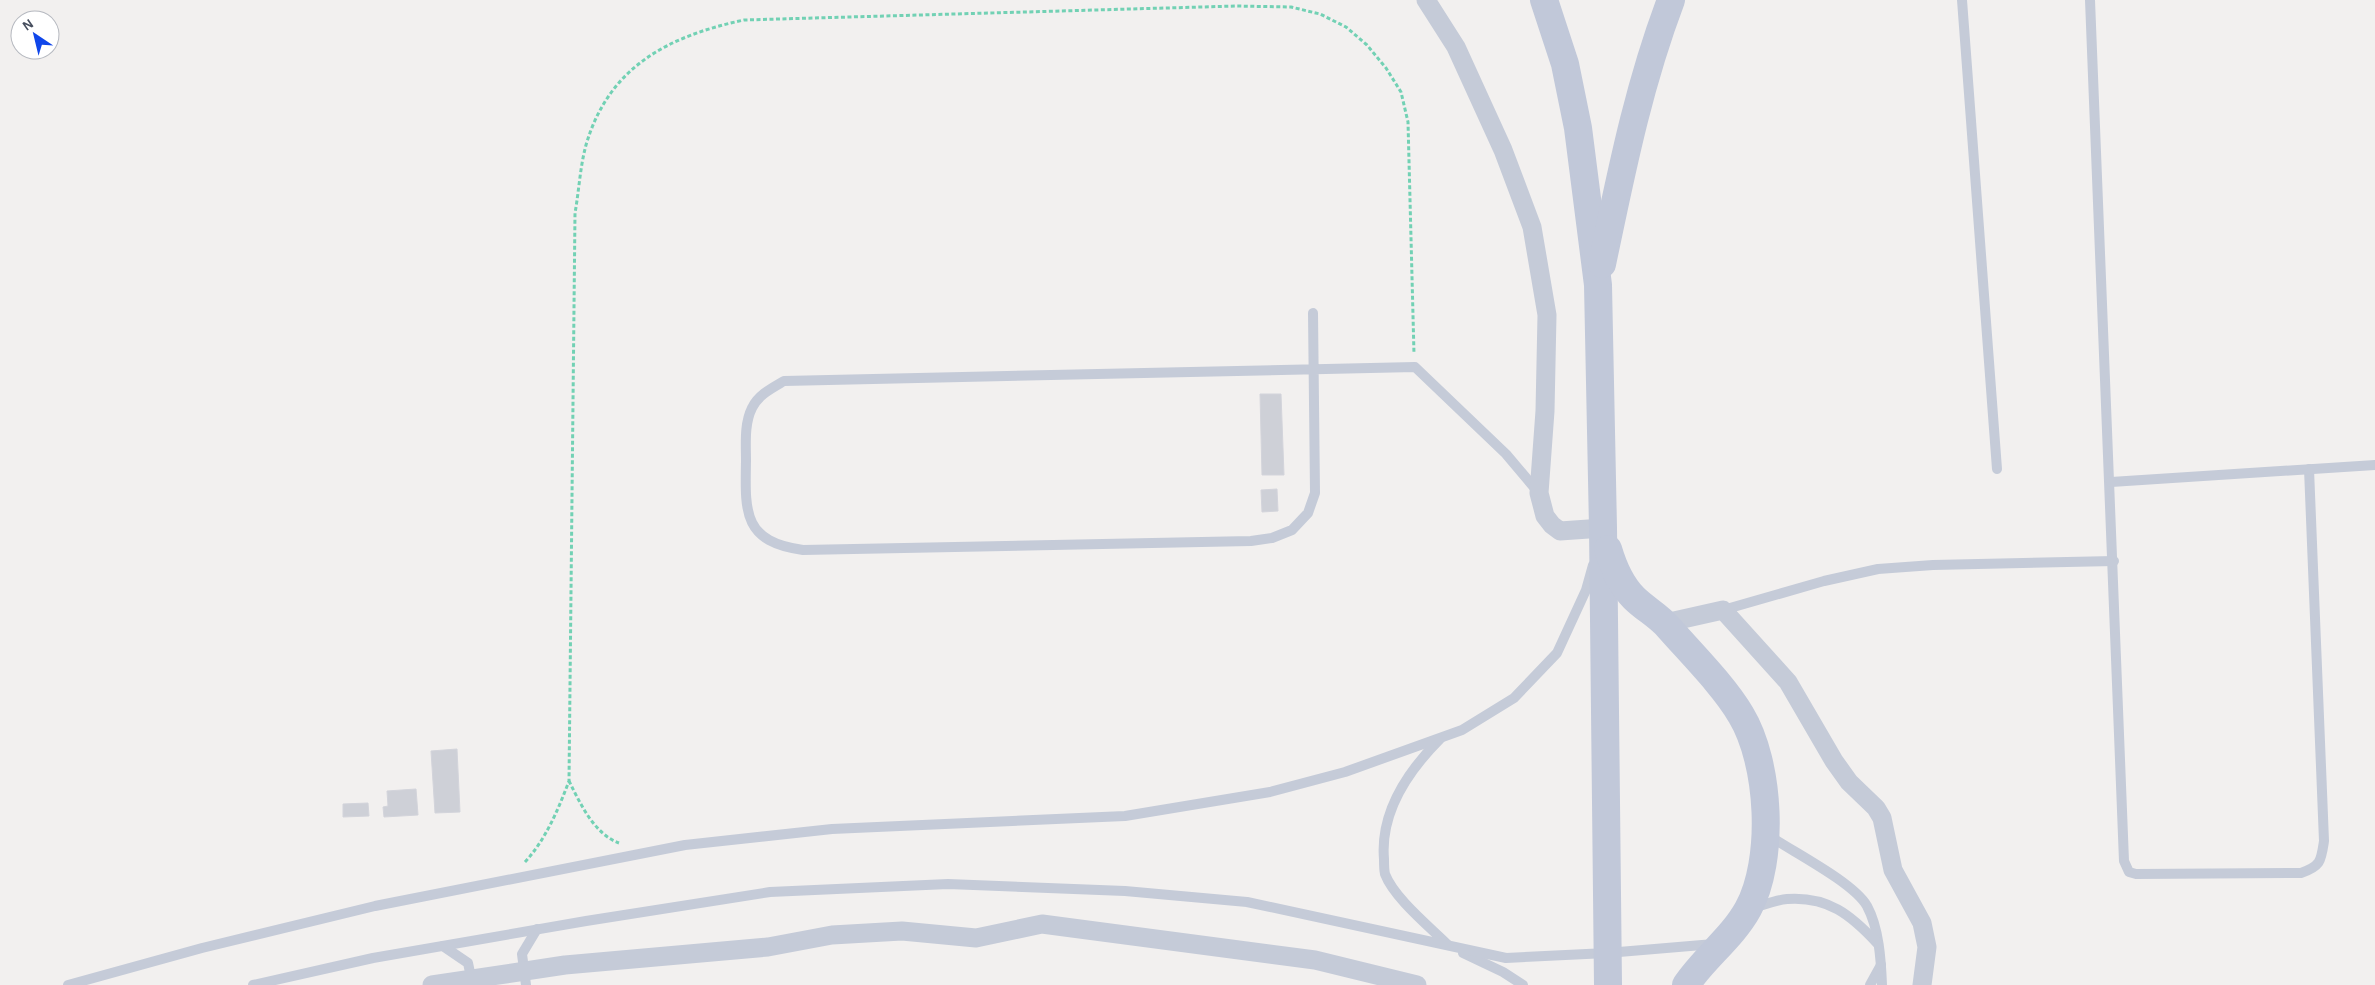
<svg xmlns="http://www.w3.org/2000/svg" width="2375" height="985" viewBox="0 0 2375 985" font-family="'Alegreya Sans',sans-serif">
	<rect width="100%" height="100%" fill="#f2f0ef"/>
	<g fill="#ced0d7" stroke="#d3d4db">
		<polygon points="1260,394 1281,394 1284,475 1262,475"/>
		<polygon points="1277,489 1278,511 1262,512 1261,490"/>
		<polygon points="457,749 460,812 435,813 431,751"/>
		<polygon points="416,789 418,815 384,817 383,807 388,806 387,791"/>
		<polygon points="368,803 369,816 343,817 343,804"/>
	</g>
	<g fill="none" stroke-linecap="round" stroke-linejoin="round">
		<g stroke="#72d1b4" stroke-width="3" stroke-dasharray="4 2.5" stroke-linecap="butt">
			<path d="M569,781C580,803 594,834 619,843"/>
			<path d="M525,862C546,839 558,810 569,781L575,213C579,191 580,167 586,145C609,66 669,36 744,20L1236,6L1291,7L1320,14L1346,27L1367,45L1386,68L1401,92L1408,122L1414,354"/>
		</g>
		<g stroke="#c5cbd8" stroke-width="10">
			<polyline points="1962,0 1997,469"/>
			<path d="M2090,0L2124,861L2129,872L2136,874L2301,873C2321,866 2321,861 2324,841L2309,469"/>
			<path d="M1313,313L1315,493L1308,513L1292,530L1272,538L1251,541L803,550C743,542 745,512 746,461C746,444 744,424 752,408C758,395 772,388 784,381L1415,367L1506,454L1538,492"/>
			<polyline points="2111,482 2375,465"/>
			<polyline points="1723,610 1824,581 1878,569 1933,565 2114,561"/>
			<path d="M1440,739C1408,771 1380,812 1384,859C1384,864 1384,870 1385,874C1394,898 1430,927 1448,945"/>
			<path d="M1768,835C1793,852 1853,882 1867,906C1879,928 1881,960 1882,985"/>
			<path d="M1753,908C1764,905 1776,900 1787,899C1828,896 1851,915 1877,943"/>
			<polyline points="443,946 468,963 472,982"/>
			<polyline points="1463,953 1503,972 1523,985"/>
			<polyline points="68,985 202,948 375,906 685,845 832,829 1125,816 1270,792 1345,772 1462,730 1514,698 1557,653 1586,590 1593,565"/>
			<polyline points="253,985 373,958 586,921 770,892 948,884 1125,891 1247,902 1506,958 1607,953 1714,944"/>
			<polyline points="526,985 522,954 537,929"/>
			<polyline points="1870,985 1881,965"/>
		</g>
		<g stroke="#c5cbd8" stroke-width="19">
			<polyline points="1426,0 1456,47 1503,150 1532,227 1547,315 1545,411 1539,493 1545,516 1552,525 1560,531 1603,528"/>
			<polyline points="1665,623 1723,610 1788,682 1834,761 1849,782 1876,808 1882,818 1893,870 1922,923 1927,947 1922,985"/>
			<polyline points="432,985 565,965 768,947 832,935 902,931 976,938 1042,924 1315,960 1417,985"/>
		</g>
		<g stroke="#c1c8d9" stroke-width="28">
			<polyline points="1544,0 1565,64 1578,128 1598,285 1603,528 1608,985"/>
			<path d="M1602,264C1621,174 1638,87 1671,0"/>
			<path d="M1608,549C1613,566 1621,585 1634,598C1645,609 1659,616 1669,628C1691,653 1725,687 1741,715C1770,763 1775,860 1748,909C1732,938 1704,958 1686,985"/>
		</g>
	</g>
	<g transform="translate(35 35) rotate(325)"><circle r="24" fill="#ffffff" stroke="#b5b8bf"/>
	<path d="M0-4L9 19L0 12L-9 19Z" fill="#1046ea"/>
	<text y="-8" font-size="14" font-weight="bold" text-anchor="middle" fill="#464e5e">N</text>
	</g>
</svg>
